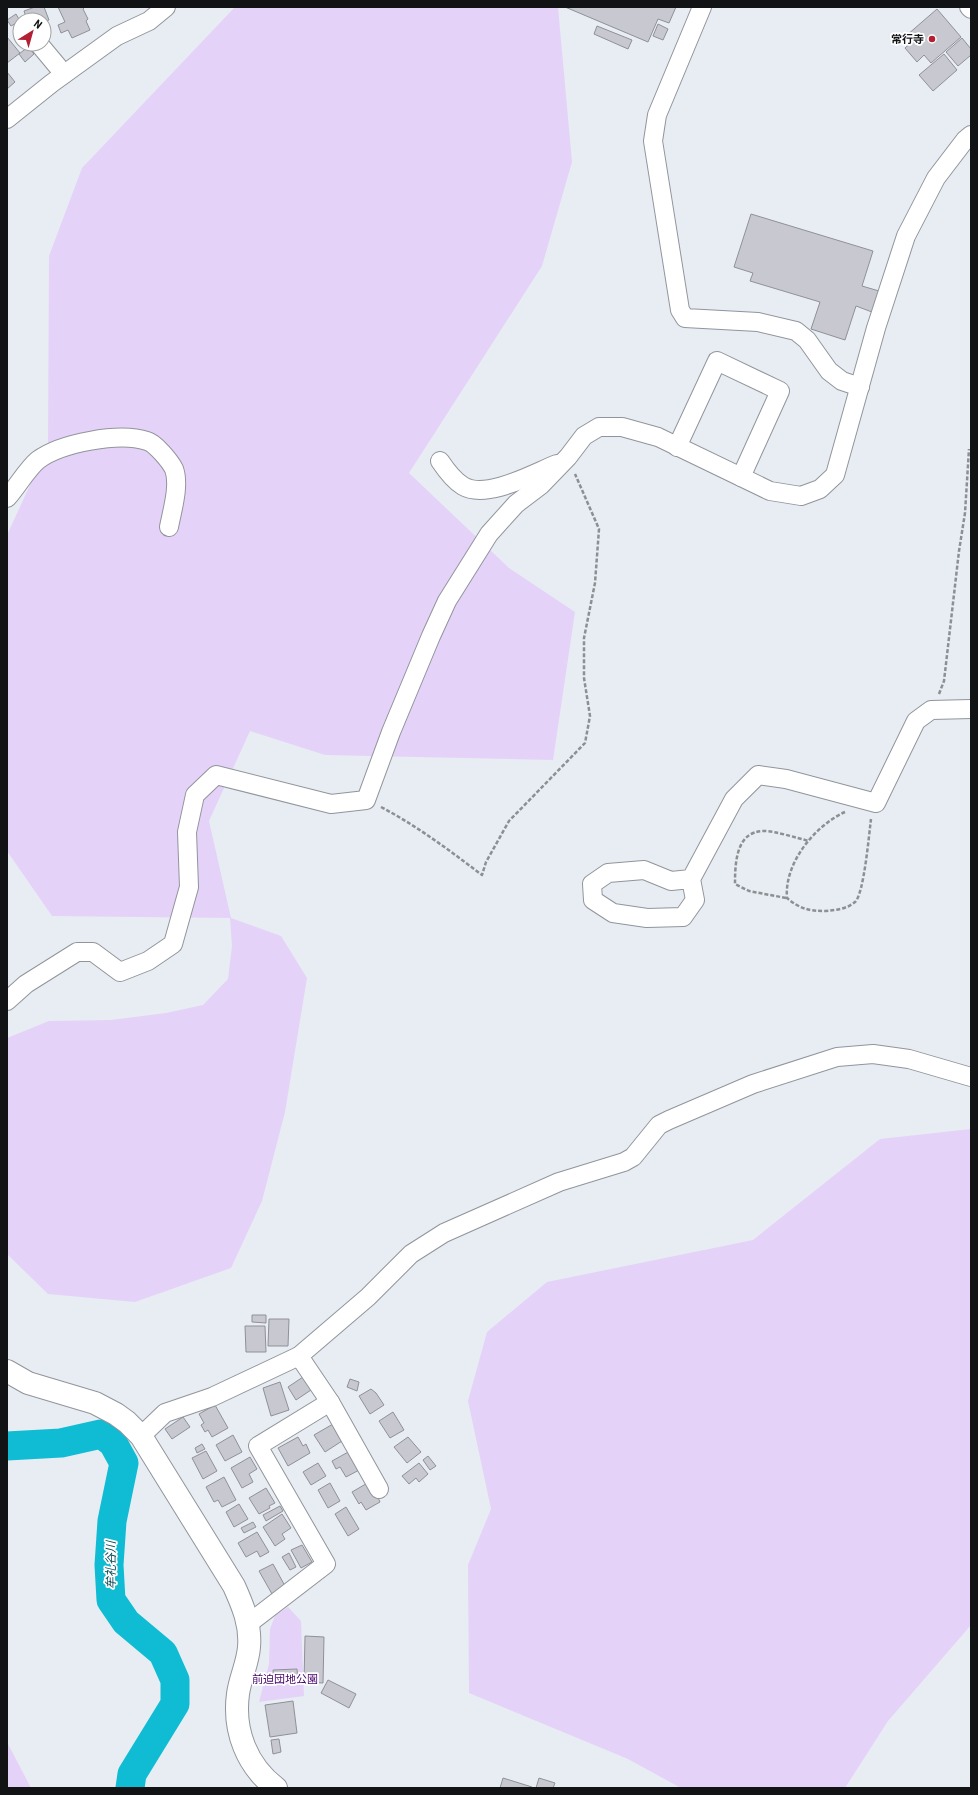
<svg xmlns="http://www.w3.org/2000/svg" width="978" height="1795" viewBox="0 0 978 1795" font-family="'Roboto Condensed','Noto Sans JP',sans-serif">
	<rect width="100%" height="100%" fill="#e8edf3"/>
	<g fill="#e5d2f8">
		<polygon points="235,7 558,7 572,162 542,266 409,473 509,568 575,612 553,760 325,755 250,731 209,821 231,918 281,936 307,978 285,1112 262,1201 231,1268 135,1302 48,1294 7,1254 7,1038 49,1021 111,1020 166,1013 203,1005 228,979 232,946 230,918 52,916 7,851 7,535 48,446 49,256 82,168"/>
		<polygon points="971,1129 971,1625 888,1721 845,1788 681,1788 628,1759 469,1693 468,1565 491,1509 468,1401 487,1332 547,1282 753,1240 880,1139"/>
		<polygon points="288,1607 301,1621 304,1696 259,1702 269,1664 270,1629 275,1616"/>
		<polygon points="7,1742 31,1788 7,1788"/>
	</g>
	<g fill="none" stroke-linecap="round" stroke-linejoin="round">
		<polyline stroke="#0fbcd3" stroke-width="29" points="7,1446 61,1443 101,1434 113,1443 124,1463 112,1521 109,1565 111,1600 126,1622 163,1653 175,1680 175,1704 132,1774 130,1788"/>
	</g>
	<g fill="#c8c8d0" stroke="#909198">
		<polygon points="35,7 44,7 49,20 44,22 44,20 27,20 24,11"/>
		<polygon points="58,7 85,7 83,9 88,19 86,21 90,30 72,38 68,30 61,33 58,25 65,22"/>
		<polygon points="565,7 676,7 669,23 658,19 648,42"/>
		<polygon points="937,9 961,37 931,63 924,55 917,62 905,48 912,42 907,35"/>
		<polygon points="16,14 20,21 11,26 7,20"/>
		<polygon points="658,24 668,29 663,40 653,36"/>
		<polygon points="597,26 632,40 628,49 594,34"/>
		<polygon points="7,37 20,53 7,63"/>
		<polygon points="962,38 971,49 971,55 958,66 946,52"/>
		<polygon points="28,47 34,54 25,62 19,54"/>
		<polygon points="944,54 957,70 933,91 919,75"/>
		<polygon points="7,72 15,82 7,89"/>
		<polygon points="751,214 873,251 862,286 879,291 872,312 856,306 845,340 811,329 820,302 750,281 753,273 734,267"/>
		<polygon points="252,1315 266,1315 266,1323 252,1322"/>
		<polygon points="269,1319 289,1319 288,1346 268,1346"/>
		<polygon points="245,1326 265,1326 266,1352 246,1352"/>
		<polygon points="303,1377 311,1390 296,1400 288,1387"/>
		<polygon points="350,1379 359,1382 357,1391 347,1387"/>
		<polygon points="280,1382 289,1410 271,1416 263,1388"/>
		<polygon points="371,1389 376,1393 384,1405 370,1414 359,1396"/>
		<polygon points="215,1405 228,1428 212,1437 208,1430 205,1432 201,1425 204,1423 199,1414"/>
		<polygon points="393,1412 404,1430 390,1438 379,1421"/>
		<polygon points="183,1417 190,1427 172,1439 165,1429"/>
		<polygon points="333,1424 342,1441 325,1452 314,1435"/>
		<polygon points="233,1435 242,1452 225,1461 216,1445"/>
		<polygon points="298,1437 303,1446 306,1444 310,1453 288,1466 278,1448"/>
		<polygon points="408,1437 421,1452 407,1463 394,1447"/>
		<polygon points="202,1444 205,1449 197,1453 195,1448"/>
		<polygon points="206,1451 217,1471 203,1479 192,1458"/>
		<polygon points="350,1451 361,1469 346,1477 340,1467 336,1469 332,1461"/>
		<polygon points="428,1456 436,1466 430,1470 423,1460"/>
		<polygon points="250,1457 257,1469 249,1474 253,1482 242,1488 231,1468"/>
		<polygon points="318,1463 326,1476 311,1485 303,1472"/>
		<polygon points="419,1463 428,1474 419,1482 416,1478 409,1484 402,1476"/>
		<polygon points="224,1477 236,1500 222,1507 218,1500 214,1502 206,1487"/>
		<polygon points="371,1481 380,1502 366,1510 361,1502 359,1504 352,1492"/>
		<polygon points="330,1483 340,1501 328,1508 318,1490"/>
		<polygon points="266,1488 275,1503 269,1506 270,1508 259,1514 249,1498"/>
		<polygon points="239,1504 248,1519 234,1527 226,1512"/>
		<polygon points="280,1506 283,1511 266,1521 263,1515"/>
		<polygon points="346,1507 359,1529 348,1536 335,1514"/>
		<polygon points="282,1514 291,1528 282,1534 285,1539 275,1546 263,1527"/>
		<polygon points="253,1522 256,1527 244,1533 241,1528"/>
		<polygon points="257,1532 269,1552 260,1557 257,1551 246,1557 238,1543"/>
		<polygon points="302,1545 312,1562 301,1568 291,1550"/>
		<polygon points="289,1553 296,1567 290,1570 282,1557"/>
		<polygon points="273,1564 285,1586 272,1594 259,1571"/>
		<polygon points="305,1636 324,1637 323,1683 304,1682"/>
		<polygon points="297,1669 298,1681 274,1682 273,1670"/>
		<polygon points="328,1680 356,1694 349,1708 321,1693"/>
		<polygon points="293,1701 297,1733 270,1737 265,1705"/>
		<polygon points="279,1739 281,1752 273,1754 271,1740"/>
		<polygon points="503,1778 532,1787 532,1788 500,1788"/>
		<polygon points="539,1778 555,1783 553,1788 536,1788"/>
	</g>
	<g fill="none" stroke-linecap="round" stroke-linejoin="round">
		<defs>
			<g id="street">
				<polyline points="702,7 657,115 653,141 680,310 685,318 758,322 796,331 807,340 829,371 842,381 860,387"/>
				<polyline points="969,7 971,9"/>
				<polyline points="39,44 64,74"/>
				<polyline points="7,119 52,83 117,36 149,21 166,7"/>
				<polyline points="677,447 717,361 780,391 741,477"/>
				<path d="M440,461C446,470 453,480 463,486C487,500 534,473 557,464"/>
				<path d="M7,498C17,487 27,469 38,460C61,443 119,432 147,441C155,443 170,461 174,469C180,485 172,511 169,527"/>
				<polyline points="691,879 671,881 644,870 608,873 592,884 593,900 613,913 647,918 683,917 695,900 691,879 734,799 758,775 786,779 876,803 916,721 931,710 971,709"/>
				<polyline points="7,1001 26,984 77,952 93,952 120,972 148,961 173,944 189,887 187,832 195,795 216,775 331,804 366,800 391,732 431,636 447,601 489,534 516,504 541,485 568,457 584,436 599,427 622,427 658,437 770,491 801,496 820,489 835,475 876,328 906,236 936,178 965,140 971,135"/>
				<polyline points="330,1402 379,1489"/>
				<polyline points="141,1436 165,1413 212,1397 299,1356 368,1297 411,1254 444,1233 559,1182 624,1162 633,1157 659,1125 669,1120 753,1084 837,1057 873,1054 909,1059 971,1077"/>
				<polyline points="248,1624 326,1564 258,1446 330,1402 299,1356"/>
			</g>
			<path id="secondary" d="M7,1371L28,1383L95,1403L116,1414L127,1422L141,1436L234,1586C243,1606 251,1625 249,1647C248,1663 240,1678 238,1694C233,1731 247,1766 276,1788"/>
		</defs>
		<use href="#street" stroke="#91959b" stroke-width="20"/>
		<use href="#secondary" stroke="#91959b" stroke-width="24"/>
		<g stroke="#8c8f93" stroke-width="2.5" stroke-dasharray="4 2" stroke-linecap="butt">
			<polyline points="939,694 944,681 959,551 965,513 969,449"/>
			<path d="M381,807C417,826 449,850 482,875L486,862L509,821L585,743L590,716L584,678V638L595,583L599,529L575,474"/>
			<path d="M845,812C814,826 784,864 787,898C800,909 809,911 826,911C836,910 847,909 855,902C864,894 869,834 871,819"/>
			<path d="M786,898L749,891L735,884C735,863 736,831 764,831C775,831 797,838 809,841"/>
		</g>
		<use href="#street" stroke="#fff" stroke-width="18"/>
		<use href="#secondary" stroke="#fff" stroke-width="22"/>
	</g>
	<circle fill="#b32034" stroke="#fff" stroke-width="1.5" cx="932" cy="39" r="4"/>
	<g text-anchor="middle" stroke-width="3.5" stroke-linejoin="round" paint-order="stroke">
		<g font-size="11" font-weight="bold" fill="#111315" stroke="#fff" text-anchor="end">
			<text x="924" y="43">常行寺</text>
		</g>
		<g font-size="11" fill="#45036a" stroke="#fff">
			<text x="285" y="1683">前迫団地公園</text>
		</g>
		<g font-size="12" font-style="italic" fill="#084a53" stroke="#fff">
			<text transform="translate(111 1565) rotate(-90)" y="4">牟礼谷川</text>
		</g>
	</g>
	<rect width="978" height="1795" fill="none" stroke="#111315" stroke-width="16"/>
	<g transform="translate(32 32) rotate(37)"><circle r="19" fill="#ffffff" stroke="#a0a1a1"/>
	<path d="M0-3L7 15L0 10L-7 15Z" fill="#b32034"/>
	<text y="-6" font-size="11" font-weight="bold" text-anchor="middle" fill="#111315">N</text>
	</g>
</svg>
